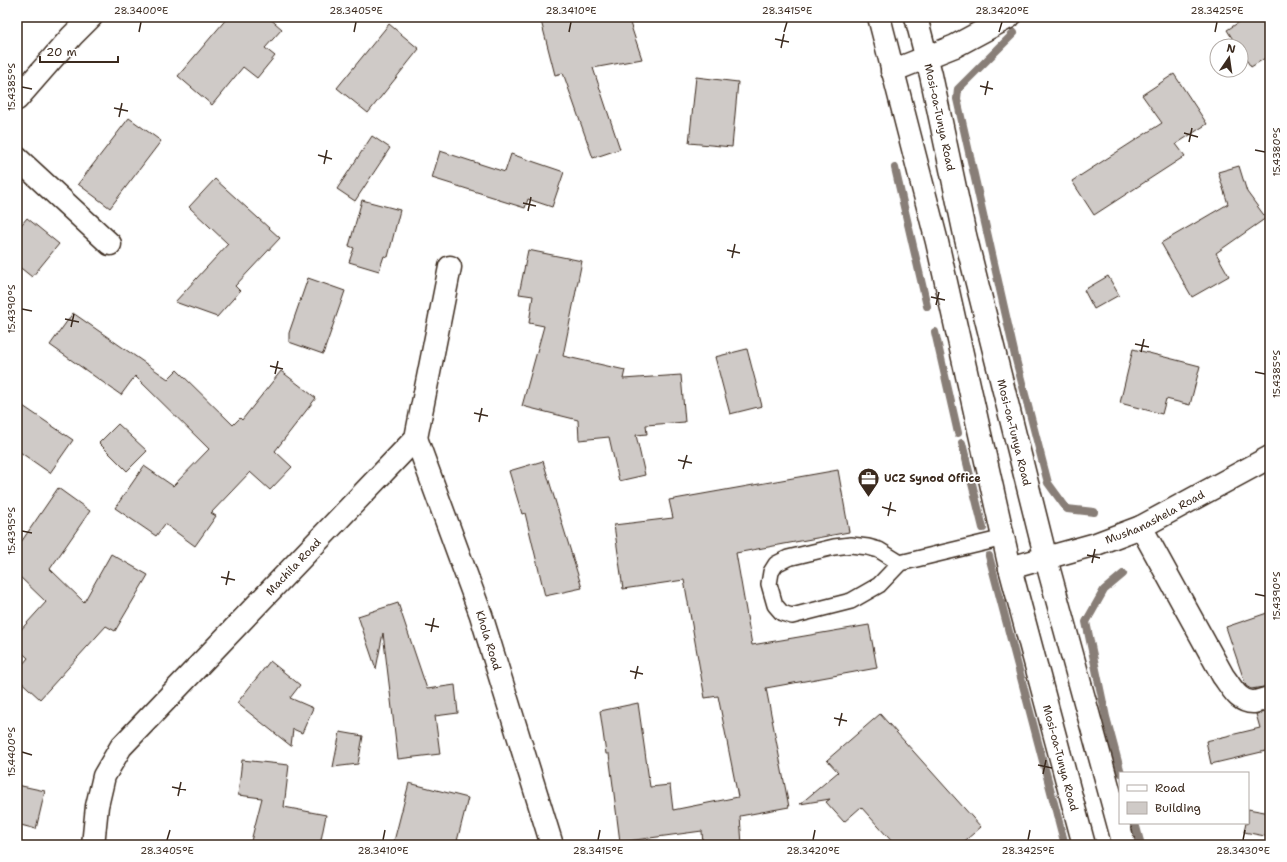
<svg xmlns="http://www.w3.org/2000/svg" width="1287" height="862" viewBox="0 0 1287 862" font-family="'Shantell Sans',sans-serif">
	<rect width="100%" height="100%" fill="#fff"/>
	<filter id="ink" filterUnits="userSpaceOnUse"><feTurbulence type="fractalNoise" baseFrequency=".025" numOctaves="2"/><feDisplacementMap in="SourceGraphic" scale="8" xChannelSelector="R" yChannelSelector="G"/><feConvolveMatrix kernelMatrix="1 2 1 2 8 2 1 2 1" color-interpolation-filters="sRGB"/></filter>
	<g filter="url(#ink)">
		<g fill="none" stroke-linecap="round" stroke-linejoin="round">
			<g stroke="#887e77" stroke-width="8">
				<polyline points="1014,33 958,89 957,99 1015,356 1048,483 1067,509 1094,512"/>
				<polyline points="895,168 927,306"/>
				<polyline points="935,332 958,433"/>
				<polyline points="962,443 983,528"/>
				<polyline points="989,556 1065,845"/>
				<polyline points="1121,773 1106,717 1086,622 1104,590 1123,574"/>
				<polyline points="1135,823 1141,845"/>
			</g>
		</g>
		<g fill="#cfcac7" stroke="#3b2a1e">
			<polygon points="228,17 268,17 282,29 265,48 275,56 257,78 243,67 212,105 178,76"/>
			<polygon points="540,17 628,17 642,59 593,68 620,149 593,158 563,73 555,75"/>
			<polygon points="1247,17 1270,17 1270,55 1251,67 1241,52 1241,46 1237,46 1227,30"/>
			<polygon points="389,24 419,49 368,113 337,88"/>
			<polygon points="1174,74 1207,124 1176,144 1185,156 1094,215 1072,181 1162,123 1142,95"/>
			<polygon points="696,77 738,82 732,147 689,143"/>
			<polygon points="129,118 161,141 110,208 78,184"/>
			<polygon points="372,136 390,148 355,201 337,189"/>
			<polygon points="440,151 505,172 511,154 564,172 552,207 528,199 525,208 496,199 496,198 432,178"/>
			<polygon points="1239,166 1247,192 1266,218 1216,253 1229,276 1192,297 1161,243 1228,204 1218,172"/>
			<polygon points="215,179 280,238 235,286 240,291 217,317 175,302 228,244 189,207"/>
			<polygon points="362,200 400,210 388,257 384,256 379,271 349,262 354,248 349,246"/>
			<polygon points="27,218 59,244 32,277 17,265 17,230"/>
			<polygon points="528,250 582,261 563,356 625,370 623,379 681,375 685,422 646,425 647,434 636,435 645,475 619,481 609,437 579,440 578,420 522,406 544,326 529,323 533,296 519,294"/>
			<polygon points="1108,276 1119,295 1094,309 1084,290"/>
			<polygon points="308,278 345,291 323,354 289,342 289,333"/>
			<polygon points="73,313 168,379 177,370 233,425 240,418 242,420 281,371 316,398 275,451 292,467 270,490 250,472 211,513 216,516 195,546 165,524 156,536 115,508 144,466 173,486 209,449 135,376 121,395 50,345"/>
			<polygon points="747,349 762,406 730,414 715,357"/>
			<polygon points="1133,349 1200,366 1190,405 1166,399 1162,414 1120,403"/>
			<polygon points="17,402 73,440 50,473 17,450"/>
			<polygon points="118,424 147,451 127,471 99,443"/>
			<polygon points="543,461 582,588 545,596 525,513 522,514 509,471"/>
			<polygon points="838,470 849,532 736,553 752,645 869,625 877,668 766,688 789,807 740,816 742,845 703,845 702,831 620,842 609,754 606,754 600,711 638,703 650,787 670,785 673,810 738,797 718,696 705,698 684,580 623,589 614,525 673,518 669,500"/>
			<polygon points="58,488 90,511 50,569 84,602 111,554 148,575 115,631 106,626 40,699 17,678 17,671 28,658 17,648 17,634 46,602 17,574 17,548"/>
			<polygon points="398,603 427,689 455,685 458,713 435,716 440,754 398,759 383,633 376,669 358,616"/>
			<polygon points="1270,612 1270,686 1251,689 1246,686 1226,627"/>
			<polygon points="270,661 300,685 290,698 313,708 302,733 293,729 291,746 237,703"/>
			<polygon points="1270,711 1270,750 1211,764 1206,741 1260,728 1256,714"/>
			<polygon points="880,714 981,827 960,845 895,845 861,807 844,822 826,802 830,799 800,804 838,772 827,760"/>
			<polygon points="340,732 363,736 358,764 333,767"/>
			<polygon points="242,760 289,765 284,807 326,815 320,845 250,845 262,798 238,795"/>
			<polygon points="409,783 468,798 456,845 393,845"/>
			<polygon points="17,785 45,791 36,829 17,824"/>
			<polygon points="1248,809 1270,813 1270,837 1244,832 1246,823 1248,823"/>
		</g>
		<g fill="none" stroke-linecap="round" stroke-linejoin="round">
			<defs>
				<polyline id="service" points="900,563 879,550 868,547 851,545 834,547 788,558 776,564 771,572 769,584 775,605 782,613 792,616 851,601 879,585 900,563 1004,538"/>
				<g id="minor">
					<polyline points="892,71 955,46 1009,17"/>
					<polyline points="17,99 72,36 91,17"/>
					<polyline points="17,158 110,244"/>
					<path id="s1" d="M416,438L481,615L552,845"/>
					<path d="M1141,527L1223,676C1231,686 1238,703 1254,702C1259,701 1265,699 1270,698"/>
					<path id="s2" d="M1010,568L1096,544L1141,527L1270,457"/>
					<path id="s3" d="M93,845L97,806L104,776L121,747L416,438L450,267"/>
				</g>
				<g id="secondary">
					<path id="s4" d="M879,17L937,242L1010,568L1084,845"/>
					<path id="s5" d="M916,17L931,75L965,235L1046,559L1124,845"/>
				</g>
			</defs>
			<use href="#service" stroke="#3b2a1e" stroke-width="18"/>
			<use href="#minor" stroke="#3b2a1e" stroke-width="25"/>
			<use href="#secondary" stroke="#3b2a1e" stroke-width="25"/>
			<use href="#service" stroke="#fff" stroke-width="15"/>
			<use href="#minor" stroke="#fff" stroke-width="22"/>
			<use href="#secondary" stroke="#fff" stroke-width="22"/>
		</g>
	</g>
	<path fill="none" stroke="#3b2a1e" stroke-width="1.5" d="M139,32L141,22M354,32L356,22M569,32L571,22M784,32L787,22M999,32L1002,22M1215,32L1217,22M775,39L789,42M781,48L784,34M980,86L993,89M22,87L32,89M985,95L988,81M114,108L128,111M119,117L122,103M1184,133L1198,137M1189,142L1192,128M1255,150L1265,152M318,155L332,159M324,164L327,150M523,203L536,206M528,211L531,197M727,250L740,253M732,258L735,244M931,297L945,300M936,305L939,292M22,309L32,311M65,319L79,322M71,327L74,314M1135,344L1149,347M1141,352L1144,339M270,366L283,369M1255,372L1265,374M275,374L278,361M474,413L488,416M479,422L482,408M678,460L692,463M683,469L687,455M882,507L896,511M888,516L891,502M22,531L32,533M1087,555L1100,558M1092,563L1095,549M221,577L235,580M226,585L229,571M1255,594L1265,596M425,624L439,627M431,632L434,618M630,671L643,674M635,679L638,666M834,718L847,721M839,726L842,713M22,752L32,755M1038,765L1052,768M1043,774L1046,760M172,787L186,790M178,796L181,782M167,840L170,830M383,840L385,830M598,840L600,830M813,840L815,830M1028,840L1030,830M1243,840L1245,830"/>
	<defs>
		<symbol id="office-pin" viewBox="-11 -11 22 30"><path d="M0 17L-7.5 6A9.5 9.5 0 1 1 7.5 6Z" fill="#3b2a1e" stroke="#fff"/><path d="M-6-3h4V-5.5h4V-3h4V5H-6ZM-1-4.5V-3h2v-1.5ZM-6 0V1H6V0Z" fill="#fff"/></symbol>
	</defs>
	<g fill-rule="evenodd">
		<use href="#office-pin" x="856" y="466" width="25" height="34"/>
	</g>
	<g text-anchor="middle" stroke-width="3.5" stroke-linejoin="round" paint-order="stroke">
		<g font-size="11" fill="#3b2a1e" stroke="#fff">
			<text dy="4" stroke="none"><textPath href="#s5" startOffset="103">Mosi-oa-Tunya Road</textPath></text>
			<text dy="4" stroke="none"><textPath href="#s5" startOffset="427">Mosi-oa-Tunya Road</textPath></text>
			<text dy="4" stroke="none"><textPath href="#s2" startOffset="154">Mushanashela Road</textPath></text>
			<text dy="4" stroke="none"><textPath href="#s3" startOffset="353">Machila Road</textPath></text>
			<text dy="4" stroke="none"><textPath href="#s1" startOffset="215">Khola Road</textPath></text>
			<text dy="4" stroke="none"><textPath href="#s4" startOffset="763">Mosi-oa-Tunya Road</textPath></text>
		</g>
		<g font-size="11" font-weight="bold" fill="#3b2a1e" stroke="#fff" text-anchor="start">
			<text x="884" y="482">UCZ Synod Office</text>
		</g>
	</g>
	<rect width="1287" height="862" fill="none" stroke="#fff" stroke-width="44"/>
	<rect x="1119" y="772" width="130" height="52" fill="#ffffff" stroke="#b1aaa5"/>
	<rect x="1127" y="785" width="20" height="6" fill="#ffffff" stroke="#b1aaa5"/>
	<text x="1155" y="792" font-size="12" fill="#3b2a1e">Road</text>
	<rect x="1127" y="802" width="20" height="12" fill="#cfcac7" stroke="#b1aaa5"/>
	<text x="1155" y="812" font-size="12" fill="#3b2a1e">Building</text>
	<g transform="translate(1229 58) rotate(13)"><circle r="19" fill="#ffffff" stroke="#b1aaa5"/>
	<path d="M0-3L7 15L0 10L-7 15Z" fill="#3b2a1e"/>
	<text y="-6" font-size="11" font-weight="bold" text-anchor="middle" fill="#3b2a1e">N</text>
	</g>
	<path d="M40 56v6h78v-6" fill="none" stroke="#3b2a1e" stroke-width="2"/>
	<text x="46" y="56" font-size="12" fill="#3b2a1e" stroke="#ffffff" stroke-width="3" paint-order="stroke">20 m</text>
	<rect x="22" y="22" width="1243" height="818" fill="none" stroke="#3b2a1e" stroke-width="1.5"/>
	<g font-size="10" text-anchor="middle" fill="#3b2a1e">
		<text x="141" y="14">28.3400°E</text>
		<text x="356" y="14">28.3405°E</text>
		<text x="571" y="14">28.3410°E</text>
		<text x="787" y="14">28.3415°E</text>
		<text x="1002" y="14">28.3420°E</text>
		<text x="1217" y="14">28.3425°E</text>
		<text transform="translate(11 87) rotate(-90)" y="4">15.4385°S</text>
		<text transform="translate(1276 152) rotate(-90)" y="4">15.4380°S</text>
		<text transform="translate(11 309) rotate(-90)" y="4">15.4390°S</text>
		<text transform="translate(1276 374) rotate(-90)" y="4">15.4385°S</text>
		<text transform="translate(11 531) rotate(-90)" y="4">15.4395°S</text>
		<text transform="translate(1276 596) rotate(-90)" y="4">15.4390°S</text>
		<text transform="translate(11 752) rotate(-90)" y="4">15.4400°S</text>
		<text x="167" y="854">28.3405°E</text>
		<text x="383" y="854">28.3410°E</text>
		<text x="598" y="854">28.3415°E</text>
		<text x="813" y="854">28.3420°E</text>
		<text x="1028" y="854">28.3425°E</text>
		<text x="1243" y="854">28.3430°E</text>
	</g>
</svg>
